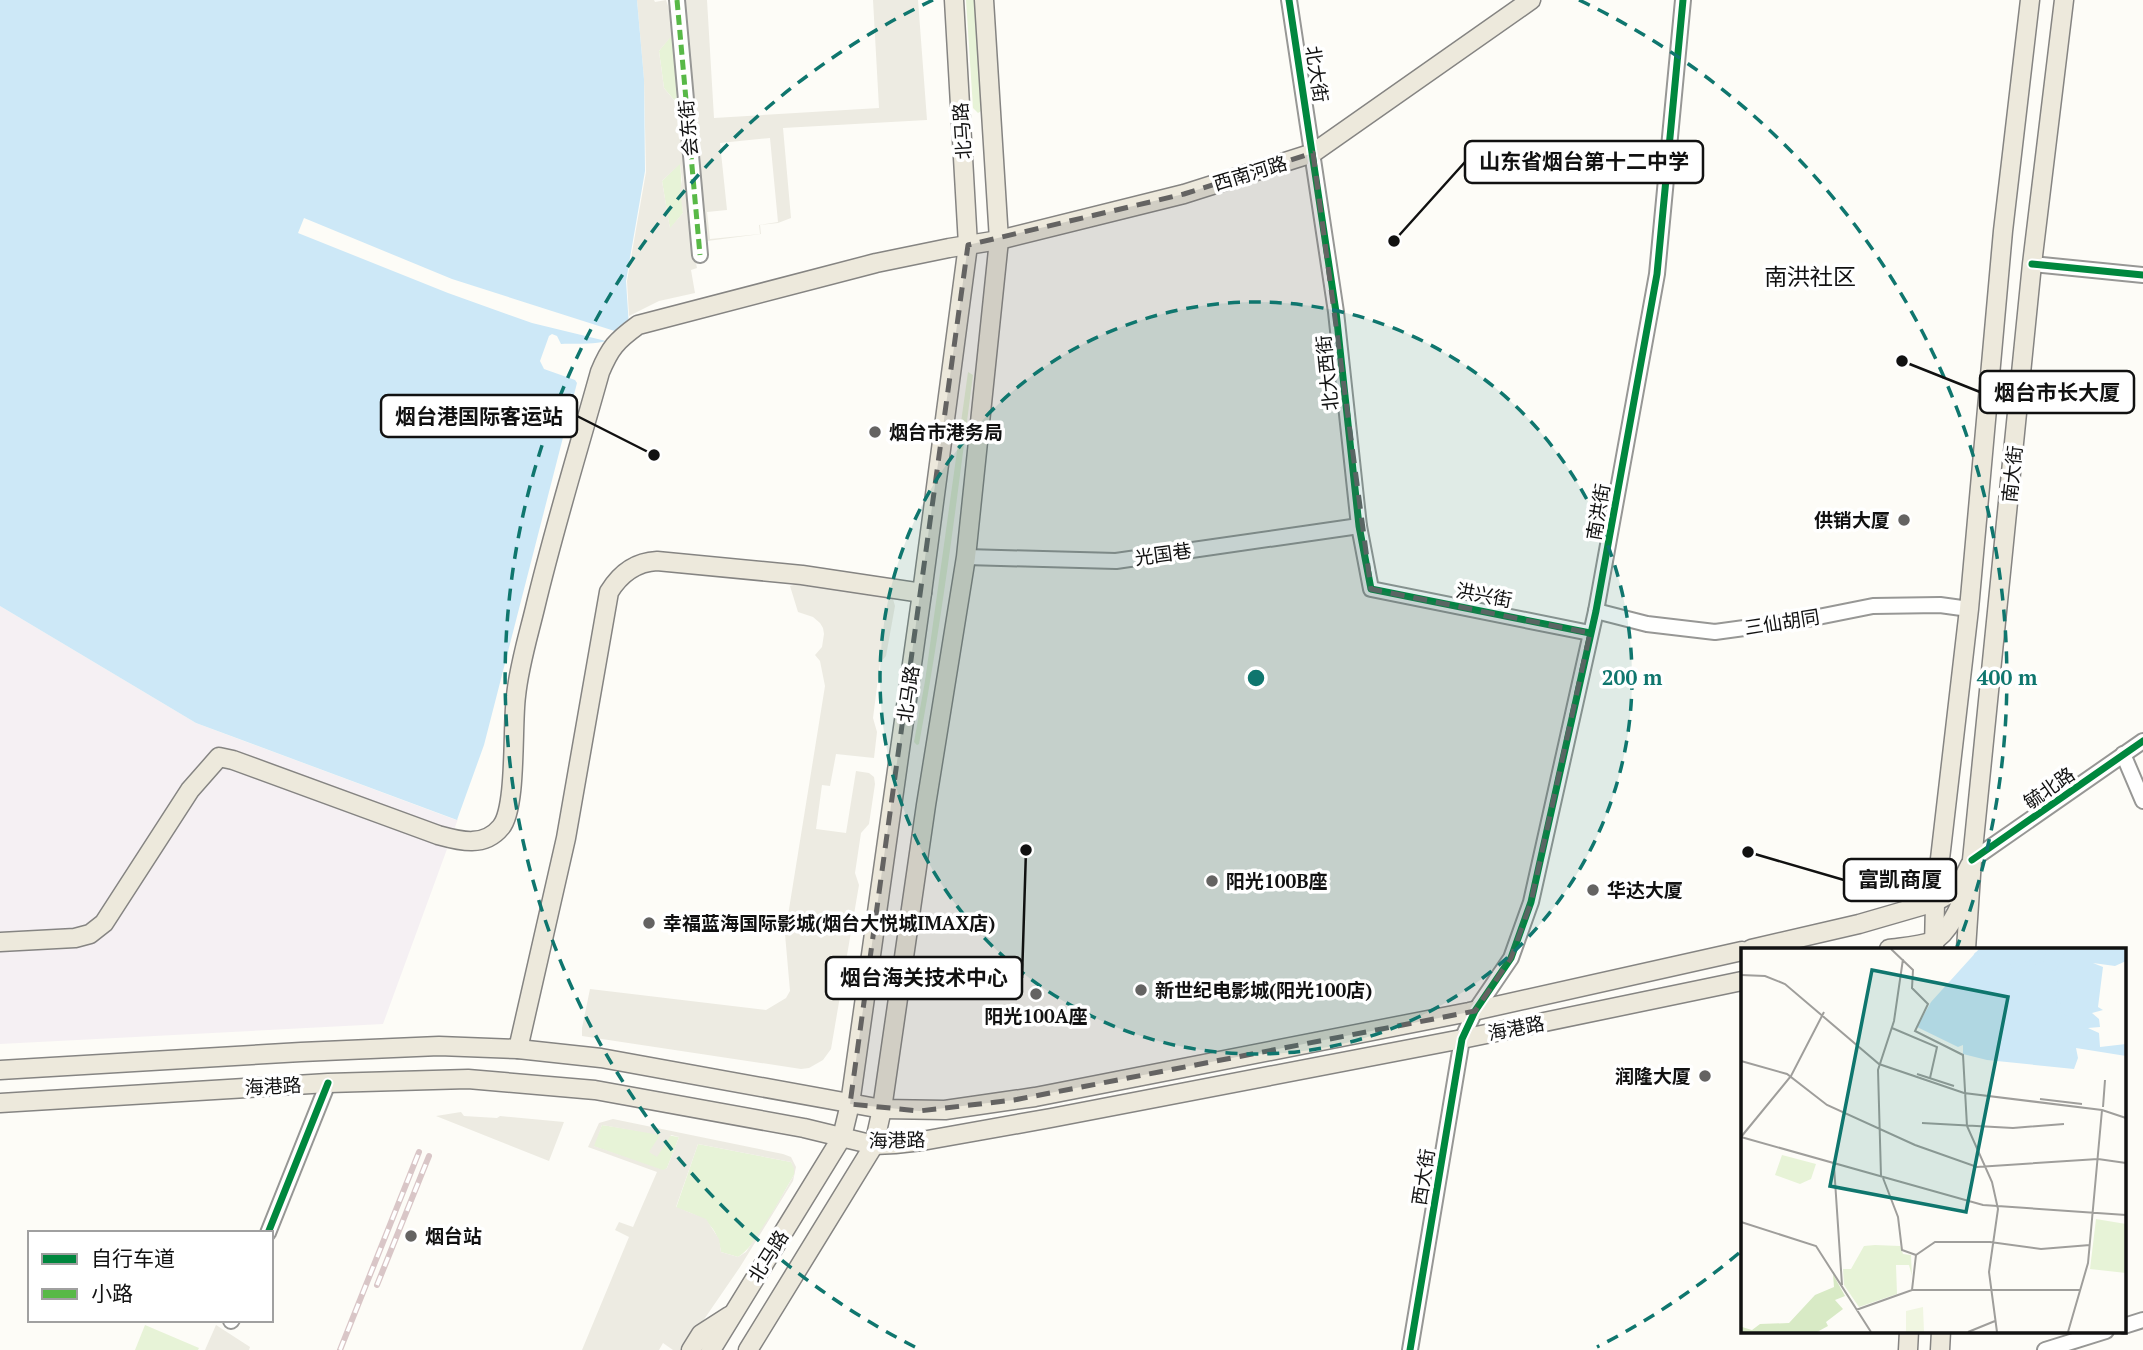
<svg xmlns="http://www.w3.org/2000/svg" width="2143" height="1350" viewBox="0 0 2143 1350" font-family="'PT Serif','Noto Sans SC',serif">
	<rect width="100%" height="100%" fill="#fdfcf7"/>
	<polygon fill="#f5f0f3" points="0,606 196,723 456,820 458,819 383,1024 0,1044"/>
	<g fill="#e7f3d7">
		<polygon points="966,0 975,0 981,111 978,113 973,108"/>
		<polygon points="674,32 680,107 664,88 659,51"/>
		<path d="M680,163C682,180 681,196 683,213L670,229L662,181Z"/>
		<path d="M968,372L973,375C957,498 942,622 919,744L917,745L914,742L925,681Z"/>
		<polygon points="602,1125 679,1137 667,1168 663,1171 593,1146"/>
		<path d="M698,1144L791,1162L795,1168L794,1175C781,1196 758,1245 738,1257L721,1252C717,1223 702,1216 676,1208Z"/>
		<polygon points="145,1325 199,1348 198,1350 135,1350"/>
	</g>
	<g fill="#edebe2" fill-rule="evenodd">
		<path d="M637,0H654L655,2L666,0L669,9V0H707L714,118L879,108L873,0H918L927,120L783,128L791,218L778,223L760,225L761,234L692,243L697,268L691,270L695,293L659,301L629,316L627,281L646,172L644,79ZM674,33L680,105L679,106L664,88L659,51ZM770,138L778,222L759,225L760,234L710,239L707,212L727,210L720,143ZM680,164L682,180L680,191L683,213L670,228L662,181Z"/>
		<polygon points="800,583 893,599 895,606 886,656 880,663 873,718 877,732 874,758 836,754 830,786 822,785 816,829 846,833 856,771 869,773 874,777 875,784 869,824 861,833 855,873 859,885 831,1049 823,1060 809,1068 801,1069 582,1036 582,1028 590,989 766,1010 786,998 790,991 785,934 825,686 820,661 815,655 822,647 824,634 823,628 820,623 813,617 798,612 790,586"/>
		<polygon points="461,1112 464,1116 497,1118 500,1116 564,1122 549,1161 436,1116"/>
		<path d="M613,1119L783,1154L791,1157L796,1167L793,1181L740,1267L683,1350H673L663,1343L659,1350H582L629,1237L615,1230L619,1222L633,1227L657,1172L588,1147L599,1123ZM602,1125L660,1135L649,1152L657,1157L671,1135L679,1137L667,1168L663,1170L594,1146ZM698,1144L791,1162L794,1169V1175L773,1211L746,1252L738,1257L721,1252L719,1239L706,1219L676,1207Z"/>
		<polygon points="216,1325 250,1347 249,1350 205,1350"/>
	</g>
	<path fill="#cde8f7" d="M0,0H637L644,79L645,171L626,281L629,327C616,347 581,343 561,344L557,336L552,334L549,336L540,361L544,369L575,380L577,383L484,745L457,820L196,723L0,606Z"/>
	<polygon fill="#fdfcf7" points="304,218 452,279 624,334 606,341 532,323 448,293 298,233"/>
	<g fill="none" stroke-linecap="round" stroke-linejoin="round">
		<defs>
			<g id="minor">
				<polyline points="677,0 700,255"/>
				<polyline points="1289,0 1336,312 1359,526 1371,589 1590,633"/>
				<polyline points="2032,264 2143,275"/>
				<polyline points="966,557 1116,561 1359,526"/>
				<polyline points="1596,611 1647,624 1715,632 1803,620 1873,606 1940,605 1969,609"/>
				<polyline points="2123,754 2143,801"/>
				<polyline points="1972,860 2143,741"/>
				<polyline points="268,1233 328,1083"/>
				<polyline points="231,1321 232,1320"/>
				<polyline points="2124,1326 2143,1320"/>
				<polyline points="1410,1350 1462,1039 1475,1011 1511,958 1531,902 1596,611 1657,274 1683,0"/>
				<polyline points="2045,1350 2106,1331"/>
			</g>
			<g id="major">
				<path d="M0,942L75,938L90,934L104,923L190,790L219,757L233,760L438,835C460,841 484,848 501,827C517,808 512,725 516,696C519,666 528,637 535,608C554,528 578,451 600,372C610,348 616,341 638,325L876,263L949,248L999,240L1184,194L1313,153L1531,0"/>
				<polyline points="1751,949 1859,924 1935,902 1951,893 1962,881 1970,865"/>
				<path d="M1889,949C1903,947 1920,946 1933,941C1948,934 1961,906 1965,891"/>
				<polyline points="1934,949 1935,902 1969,609 2003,231 2030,0"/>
				<polyline points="1966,949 1972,860 2032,264 2064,0"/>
				<path d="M518,1049L566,838L609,592C620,574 636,562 657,561L802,575L922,593"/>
				<polyline points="0,1070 301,1052 439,1046 518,1049 601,1058 882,1109 945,1110 1035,1097 1469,1012 1742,951"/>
				<polyline points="0,1103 328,1083 468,1079 595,1090 804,1128 874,1145 895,1144 922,1141 1051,1118 1462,1039 1742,981"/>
				<polyline points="691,1350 701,1334 729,1316"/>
				<polyline points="711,1350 842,1137 850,1104 922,593 968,245 954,0"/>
				<polyline points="748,1350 874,1145 882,1109 926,805 966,557 999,240 984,0"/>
				<polyline points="1908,1350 1909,1331"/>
				<polyline points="1940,1350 1941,1331"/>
			</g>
		</defs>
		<use href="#minor" stroke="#979795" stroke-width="18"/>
		<use href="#major" stroke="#858482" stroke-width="21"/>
		<use href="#minor" stroke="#fffffe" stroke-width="14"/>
		<use href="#major" stroke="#ede9dc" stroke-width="18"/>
		<defs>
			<g id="rail">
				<polyline points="377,1285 429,1156"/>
				<polyline points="340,1350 419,1152"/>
			</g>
		</defs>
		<use href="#rail" stroke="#d9c6c7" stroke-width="6"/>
		<use href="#rail" stroke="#fff" stroke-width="3.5" stroke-dasharray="10" stroke-linecap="butt"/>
		<polyline stroke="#58b947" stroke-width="5" stroke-dasharray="10 5" stroke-linecap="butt" points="677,0 700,255"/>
		<defs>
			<g id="cycleway">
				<polyline points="1289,0 1336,312 1359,526 1371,589 1590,633"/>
				<polyline points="2032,264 2143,275"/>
				<polyline points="1972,860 2143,741"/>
				<polyline points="268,1233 328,1083"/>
				<polyline points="1410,1350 1462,1039 1475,1011 1511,958 1531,902 1596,611 1657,274 1683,0"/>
			</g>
		</defs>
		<use href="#cycleway" stroke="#fff" stroke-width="11"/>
		<use href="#cycleway" stroke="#00873e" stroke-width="7"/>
	</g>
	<path fill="#646362" fill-opacity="0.2" stroke="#646362" stroke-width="5" stroke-dasharray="14 9" stroke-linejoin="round" d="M1313,153L1371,589L1590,633L1531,902L1511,958L1475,1011L1014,1100L919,1111L850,1104L968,245L1184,194Z"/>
	<circle cx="1256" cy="678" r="376" fill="#0f766e" fill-opacity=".12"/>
	<g fill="none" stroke="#0f766e" stroke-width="3.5" stroke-dasharray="12 9">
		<circle cx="1256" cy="678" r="376"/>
		<path d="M1739 1253A751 751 0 0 1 1597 1347M915 1347A751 751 0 0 1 933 0M1579 0A751 751 0 0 1 1957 947"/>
	</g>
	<g fill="#646362" stroke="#fff" stroke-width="2.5">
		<circle cx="875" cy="432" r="7"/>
		<circle cx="1904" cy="520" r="7"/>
		<circle cx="1212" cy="881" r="7"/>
		<circle cx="1593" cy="890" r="7"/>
		<circle cx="649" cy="923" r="7"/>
		<circle cx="1141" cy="990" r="7"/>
		<circle cx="1036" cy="994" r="7"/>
		<circle cx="1705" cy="1076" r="7"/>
		<circle cx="411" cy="1236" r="7"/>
	</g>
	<g text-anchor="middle" stroke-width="7" stroke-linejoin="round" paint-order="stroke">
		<g font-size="19" fill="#111" stroke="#fff">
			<text transform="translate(1317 74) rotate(81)" y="7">北大街</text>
			<text transform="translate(688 128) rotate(-95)" y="7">会东街</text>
			<text transform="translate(962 131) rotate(-94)" y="7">北马路</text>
			<text transform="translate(1250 173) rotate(-17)" y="7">西南河路</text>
			<text transform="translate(1327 373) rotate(-96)" y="7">北大西街</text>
			<text transform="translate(2012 474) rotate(-84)" y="7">南大街</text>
			<text transform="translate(1598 512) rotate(-80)" y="7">南洪街</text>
			<text transform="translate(1163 554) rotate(-8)" y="7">光国巷</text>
			<text transform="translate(1484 595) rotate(11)" y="7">洪兴街</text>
			<text transform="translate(1782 622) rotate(-9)" y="7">三仙胡同</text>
			<text transform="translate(908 694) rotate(-82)" y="7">北马路</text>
			<text transform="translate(2049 788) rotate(-35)" y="7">毓北路</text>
			<text transform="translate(1516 1028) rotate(-11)" y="7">海港路</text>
			<text transform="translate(273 1086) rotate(-3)" y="7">海港路</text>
			<text transform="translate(897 1140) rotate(-1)" y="7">海港路</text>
			<text transform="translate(1423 1177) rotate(-81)" y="7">西大街</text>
			<text transform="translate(768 1256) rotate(-58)" y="7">北马路</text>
		</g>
		<g font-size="19" font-weight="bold" fill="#111" stroke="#fff" text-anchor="start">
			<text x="889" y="439">烟台市港务局</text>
			<text x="1890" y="527" text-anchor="end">供销大厦</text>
			<text x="1226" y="888">阳光100B座</text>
			<text x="1607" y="897">华达大厦</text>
			<text x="663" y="930">幸福蓝海国际影城(烟台大悦城IMAX店)</text>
			<text x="1155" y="997">新世纪电影城(阳光100店)</text>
			<text x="1036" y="1023" text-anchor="middle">阳光100A座</text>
			<text x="1691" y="1083" text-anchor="end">润隆大厦</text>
			<text x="425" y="1243">烟台站</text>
		</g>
		<g font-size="23" fill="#111" stroke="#fff">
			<text x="1810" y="285">南洪社区</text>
		</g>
	</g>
	<g transform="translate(1741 948)">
		<rect width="385" height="385" fill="#fdfcf7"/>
		<path d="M41,207L75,216L70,231L59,236L34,227ZM355,271L385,276V325L349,321ZM134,297L159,298L162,306L170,307L171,328L168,317H155L156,346L118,359L103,337L102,321H110L123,298Z" fill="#e7f3d7"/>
		<path d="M92,326L104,348L94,352L102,361L85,374L87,378L76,384H0L1,379L11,382L19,376L48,375L74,347L93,339Z" fill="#d8eac5"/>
		<path d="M182,359L183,384H165V363Z" fill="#f0f6e1"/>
		<path d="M238,1H385V13L374,18L352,15L362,19L357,59L362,62L351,65L358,71L359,79L347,80L358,85L359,99L385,96V108L335,100L337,110L333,121L246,112L222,106V97L217,99L176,79L190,54Z" fill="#cde8f7"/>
		<path fill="none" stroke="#cde8f7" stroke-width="3.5" d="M234,5L242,14L268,18L293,15L330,1M238,8L254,15L282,13L316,1M333,74L319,66L313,22L320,9L337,1"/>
		<path fill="none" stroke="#9f9e9b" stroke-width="2" d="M150,1L172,22L171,40L187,56L174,83L222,107L226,178L251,234L257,261L248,324L256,384M0,27L24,28L44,36L138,116L223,145L361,162L385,170M151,80L196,99L189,130M0,113L46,126L86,157L174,197L236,219L357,211L385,215M176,126L213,138M299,151L341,156M362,159L364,132M181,175L272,180L323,176M0,189L242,257L385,267M0,189L50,128L83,64M93,218L101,337M140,228L137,122L153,73L162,11M142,230L157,269L161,302L175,307M0,274L75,298L130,384M171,342L175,307L194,294H249L300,301L349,297M115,362L171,342H339M227,384L254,373M327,384L347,315L361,162"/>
		<path fill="#0f766e" fill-opacity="0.15" stroke="#0f766e" stroke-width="3.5" d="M131,22L267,49L225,264L89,238Z"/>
		<rect width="385" height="385" fill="none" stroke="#111" stroke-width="3.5"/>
	</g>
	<circle cx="1256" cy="678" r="10" fill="#0f766e" stroke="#fff" stroke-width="3.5"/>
	<g font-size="21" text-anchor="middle" font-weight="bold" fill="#0f766e" stroke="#fff" stroke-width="7" stroke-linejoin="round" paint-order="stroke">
		<text x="1632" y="685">200 m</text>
		<text x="2007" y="685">400 m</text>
	</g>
	<path fill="none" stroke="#111" stroke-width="2.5" d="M1394 241L1465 162M1902 361L1980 392M654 455L577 416M1748 852L1844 880M1026 850L1022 978"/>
	<g fill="#111" stroke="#fff" stroke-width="2.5">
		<circle cx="1394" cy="241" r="7"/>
		<circle cx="1902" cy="361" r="7"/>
		<circle cx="654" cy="455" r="7"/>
		<circle cx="1748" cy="852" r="7"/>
		<circle cx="1026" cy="850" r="7"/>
	</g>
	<g fill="#fff" stroke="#111" stroke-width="2.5">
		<rect x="1465" y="141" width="238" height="42" rx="7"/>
		<rect x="1980" y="371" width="154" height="42" rx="7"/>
		<rect x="381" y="395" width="196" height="42" rx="7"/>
		<rect x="1844" y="859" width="112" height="42" rx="7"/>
		<rect x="826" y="957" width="196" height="42" rx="7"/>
	</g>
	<g font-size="21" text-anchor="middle" font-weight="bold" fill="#111">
		<text x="1584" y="169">山东省烟台第十二中学</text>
		<text x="2057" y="400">烟台市长大厦</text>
		<text x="479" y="424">烟台港国际客运站</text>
		<text x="1900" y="887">富凯商厦</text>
		<text x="924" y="985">烟台海关技术中心</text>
	</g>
	<rect x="28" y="1231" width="245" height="91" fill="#ffffff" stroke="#a0a0a0" stroke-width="2"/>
	<rect x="42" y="1254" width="35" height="10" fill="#00873e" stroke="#a0a0a0" stroke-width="2"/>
	<text x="91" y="1266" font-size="21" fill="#111111">自行车道</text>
	<rect x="42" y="1289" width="35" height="10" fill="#58b947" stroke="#a0a0a0" stroke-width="2"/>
	<text x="91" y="1301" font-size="21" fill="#111111">小路</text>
</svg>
